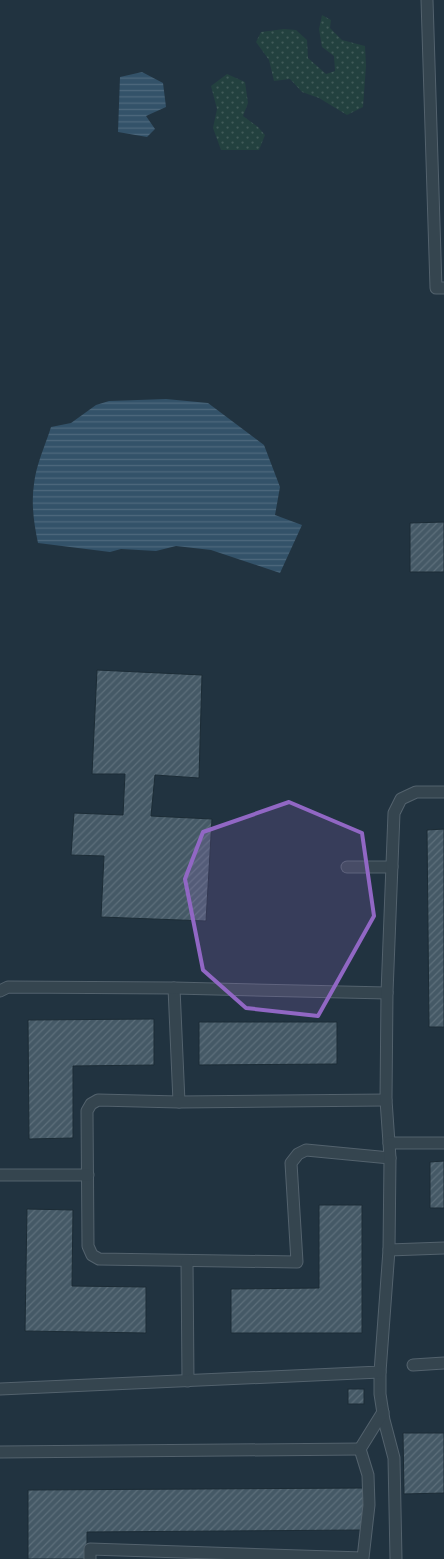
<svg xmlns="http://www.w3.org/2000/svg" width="444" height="1559" viewBox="0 0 444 1559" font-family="'Alegreya Sans',sans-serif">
	<defs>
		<pattern id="grass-dots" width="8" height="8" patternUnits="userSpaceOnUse" patternTransform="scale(1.25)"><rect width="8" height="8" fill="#23413f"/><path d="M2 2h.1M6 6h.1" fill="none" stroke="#415b59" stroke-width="1.8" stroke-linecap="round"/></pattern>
		<pattern id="water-rules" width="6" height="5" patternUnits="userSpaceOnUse" patternTransform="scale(1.25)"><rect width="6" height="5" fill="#335269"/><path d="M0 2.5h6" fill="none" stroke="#4e697d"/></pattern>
		<pattern id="building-hatch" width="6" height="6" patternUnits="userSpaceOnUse" patternTransform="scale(1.25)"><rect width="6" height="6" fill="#455966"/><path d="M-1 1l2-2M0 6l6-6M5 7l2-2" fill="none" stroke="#5d6f7b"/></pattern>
	</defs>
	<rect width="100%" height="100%" fill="#213340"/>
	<g fill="url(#grass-dots)">
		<polygon points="322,15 331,20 330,28 342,40 365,46 366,66 363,107 347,115 319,98 302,92 290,79 274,81 269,60 256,42 261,32 284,29 296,30 307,40 308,58 326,74 335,71 334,56 322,47 319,29"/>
		<polygon points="227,74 245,82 248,103 243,116 258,127 265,135 259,150 221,150 213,128 217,109 211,86"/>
	</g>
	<g fill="url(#water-rules)">
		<polygon points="142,72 163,83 166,107 146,116 155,129 147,137 118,132 120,77"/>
		<path d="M166,399L208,403L264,445L280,487L275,515L302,525L280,573L211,550L176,546L156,551L121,549L110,552L38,543C34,524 31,504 34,484C36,465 45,446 51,427L71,423L96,405L109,401Z"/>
	</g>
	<g fill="url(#building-hatch)" stroke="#1c2c36">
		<polygon points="444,522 444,572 410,572 410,523"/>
		<polygon points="97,670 202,675 199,778 155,775 151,816 212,819 206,921 101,917 104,856 71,855 74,813 123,815 125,774 92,774"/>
		<polygon points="444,829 444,1027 429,1027 427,830"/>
		<polygon points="154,1019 154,1065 73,1066 73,1138 29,1139 28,1020"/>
		<polygon points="199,1022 337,1022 337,1064 199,1065"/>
		<polygon points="444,1161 444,1208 430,1208 430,1162"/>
		<polygon points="319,1205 362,1205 362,1333 231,1333 231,1289 319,1288"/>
		<polygon points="27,1209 73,1210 72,1286 146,1287 146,1333 25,1331"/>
		<rect x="348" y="1389" width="16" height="15"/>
		<polygon points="403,1433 444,1433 444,1493 404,1494"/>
		<polygon points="365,1488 365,1530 87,1532 87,1559 28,1559 28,1490"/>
	</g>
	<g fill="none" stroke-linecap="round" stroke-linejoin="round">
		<defs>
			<g id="lane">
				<polyline points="427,0 436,288 444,288"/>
				<polyline points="347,867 392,867"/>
				<polyline points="174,988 179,1102"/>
				<polyline points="0,991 8,987 174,988 387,993"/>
				<polyline points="386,1100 179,1102 98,1100 91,1104 87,1111 88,1246 92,1255 99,1259 297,1262 291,1163 298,1154 306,1150 390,1158"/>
				<polyline points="389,1143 386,1100 387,993 394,813 401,799 416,792 444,792"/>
				<polyline points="0,1175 88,1175"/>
				<polyline points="389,1250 444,1248"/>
				<polyline points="187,1261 188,1381"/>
				<polyline points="413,1365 444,1363"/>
				<polyline points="380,1372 380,1394 384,1420 394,1458 396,1559"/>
				<polyline points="0,1389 380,1372 389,1250 390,1158 389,1143 444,1143"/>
				<polyline points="0,1452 360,1449"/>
				<polyline points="90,1559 90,1549 363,1558 369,1505 368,1475 360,1449 383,1412"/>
			</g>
		</defs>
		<use href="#lane" stroke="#53626d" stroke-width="13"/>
		<use href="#lane" stroke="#35454f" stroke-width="11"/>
	</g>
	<path fill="#9167c4" fill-opacity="0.2" stroke="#9167c4" stroke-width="4" stroke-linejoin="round" d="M289,802L362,833L374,916L318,1016L246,1008L203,970L185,879L203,832Z"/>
</svg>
